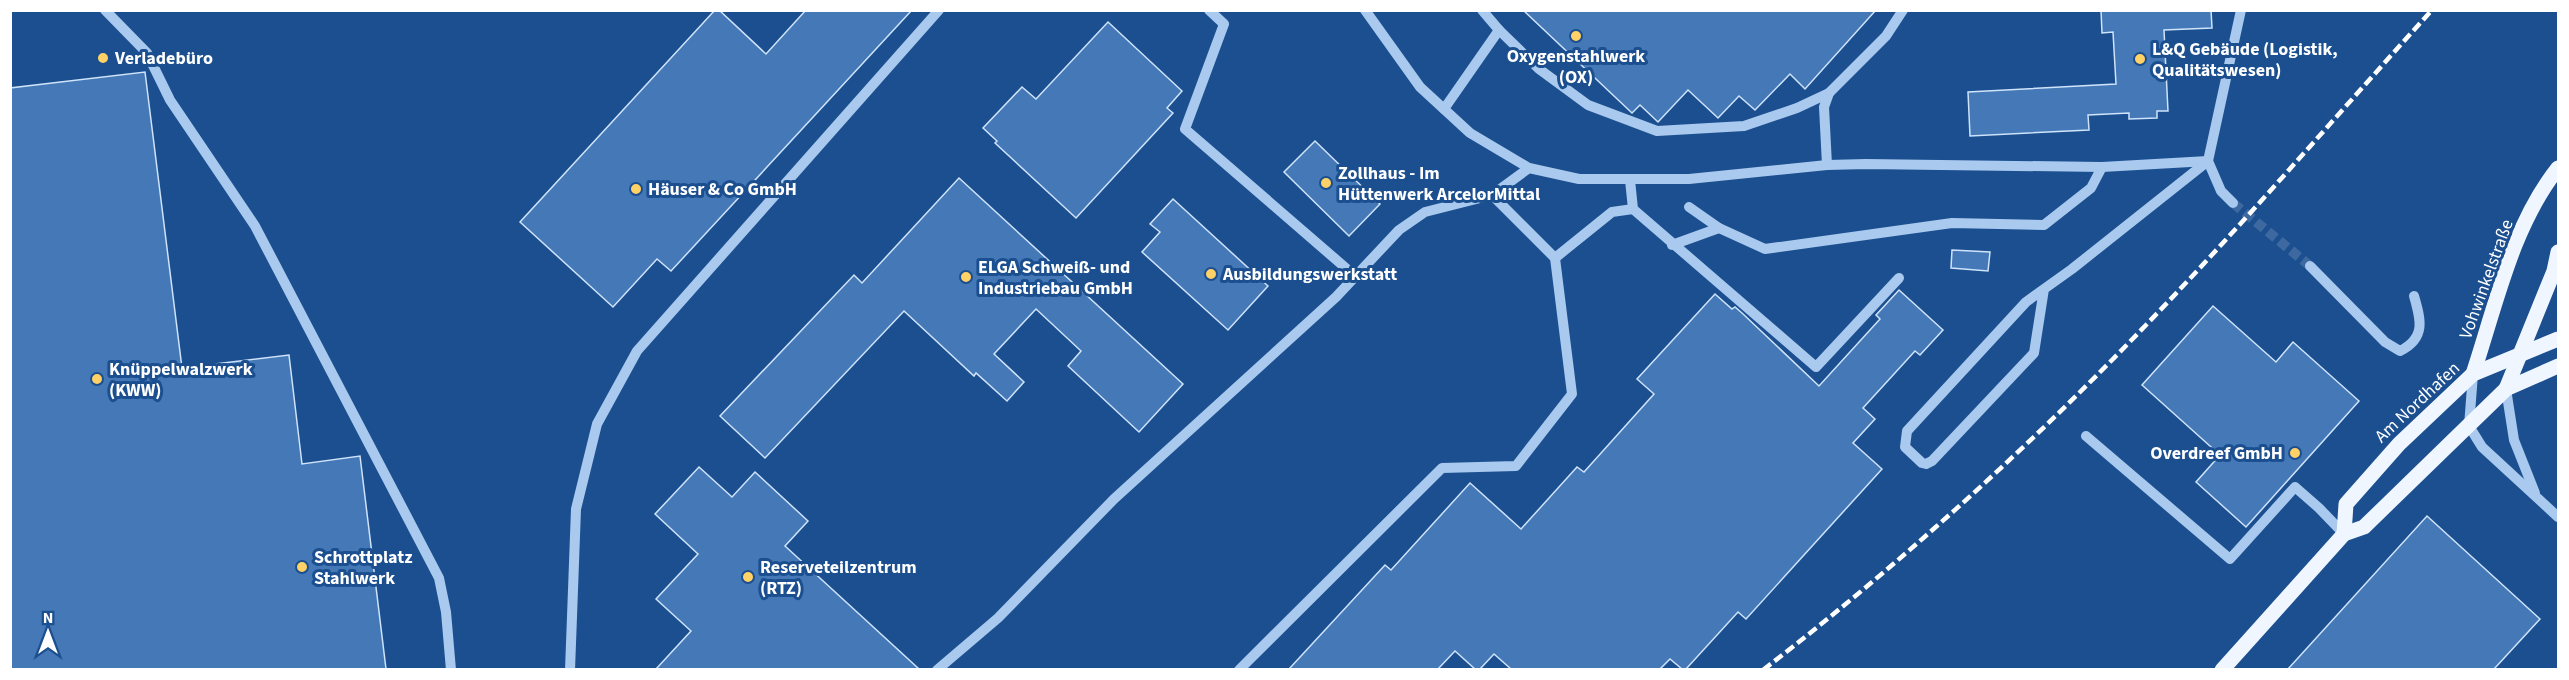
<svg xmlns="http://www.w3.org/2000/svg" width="2569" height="680" viewBox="0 0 2569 680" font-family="'Source Sans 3',sans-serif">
	<rect width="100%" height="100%" fill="#1b4f8f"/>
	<g fill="#4478b7" stroke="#cfe3fa" stroke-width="1.5">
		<polygon points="715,10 719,10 766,54 806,10 912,10 671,271 657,259 613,307 520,222"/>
		<polygon points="1523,10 1876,10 1805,89 1790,74 1755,110 1739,96 1718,118 1688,90 1658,122 1640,105 1632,113"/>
		<polygon points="2101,10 2211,10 2212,28 2164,30 2168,111 2157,111 2157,118 2129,119 2129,113 2088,115 2089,130 1970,136 1968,92 2116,84 2113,32 2102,33"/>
		<polygon points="1108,22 1182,91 1167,108 1173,113 1076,218 995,143 997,141 983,128 1022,87 1036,99"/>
		<polygon points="145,72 182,368 289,355 302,464 360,456 386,669 10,669 10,88"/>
		<polygon points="1315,141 1380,204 1349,236 1284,172"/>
		<polygon points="959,178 1183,384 1139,432 1068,366 1081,351 1036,309 994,354 1024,382 1007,401 976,373 974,376 904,311 765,458 720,416 854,275 862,283"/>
		<polygon points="1173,199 1268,286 1228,330 1142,252 1160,232 1150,224"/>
		<polygon points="1952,250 1990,252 1988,271 1951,268"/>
		<polygon points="1899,290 1943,330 1920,355 1915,351 1863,408 1875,419 1853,443 1882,469 1746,619 1738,612 1686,669 1682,669 1670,659 1660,669 1511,669 1494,654 1480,669 1475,669 1455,651 1438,669 1289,669 1385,565 1391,570 1470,483 1521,529 1577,467 1584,472 1654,394 1637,379 1715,294 1732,309 1735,307 1742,313 1819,386 1880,319 1876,315"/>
		<polygon points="2213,306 2276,362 2293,342 2359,401 2246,527 2196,482 2220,455 2142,385"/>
		<polygon points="699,467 732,497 755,472 808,521 785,546 919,669 656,669 691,631 656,599 698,554 655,514"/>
		<polygon points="2427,516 2540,619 2494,669 2288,669"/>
	</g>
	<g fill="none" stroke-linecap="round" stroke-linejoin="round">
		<polyline stroke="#3d69a0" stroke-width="10" stroke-dasharray="10 5" stroke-linecap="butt" points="2233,203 2310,266"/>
		<g stroke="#a9c9ee" stroke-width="10">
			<polyline points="105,10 147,53 170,100 255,226 439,578 446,612 451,670"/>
			<polyline points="1209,10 1224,24 1185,129 1355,276"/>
			<polyline points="1365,10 1420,87 1470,133 1529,168 1579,179 1689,179 1827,165 1866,164 2102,167 2208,161"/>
			<polyline points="1499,30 1539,69 1588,105 1657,131 1744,126 1797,108 1829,93 1886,36 1903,10"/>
			<polyline points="1444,109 1499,30 1482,10"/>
			<polyline points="1827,165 1824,107 1829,93"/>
			<polyline points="1630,180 1633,209 1816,367 1899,278"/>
			<polyline points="2233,203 2221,191 2208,161 2241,10"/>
			<polyline points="1689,207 1719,228 1765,249 1952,223 2044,225 2091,188 2102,167"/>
			<polyline points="1672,245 1719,228"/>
			<polyline points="1555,258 1612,212 1633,209"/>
			<path d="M2310,266L2385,342L2400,351C2426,338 2421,320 2414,296"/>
			<polyline points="2044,289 2034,353 1932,461 1926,464 1922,463 1905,447 1907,431 2026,302 2072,269 2208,161"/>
			<polyline points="2473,374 2469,426 2482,447 2558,517"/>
			<polyline points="2506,389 2514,440 2535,493"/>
			<polyline points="2086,436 2230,559 2295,487 2319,508 2344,534"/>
			<polyline points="570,670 576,509 597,424 637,351 939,10"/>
			<polyline points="937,670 998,618 1114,499 1336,297 1399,230 1425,212 1492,195 1529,168"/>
			<polyline points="1239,670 1442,468 1516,466 1572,394 1555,258 1492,195"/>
		</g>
		<g stroke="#f0f6ff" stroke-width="15">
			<path d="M2473,374C2496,305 2512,226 2558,168"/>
			<polyline points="2506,389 2554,271 2558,252"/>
			<polyline points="2344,534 2346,504 2399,444 2473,374 2558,339"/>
			<polyline points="2222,670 2344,534 2364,527 2506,389 2558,366"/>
		</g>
		<path stroke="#fff" stroke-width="4.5" stroke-dasharray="10 4.5" stroke-linecap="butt" d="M1763,670C1899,565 2027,449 2146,325C2244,223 2337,115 2432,10"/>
	</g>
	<g fill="#ffd166" stroke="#1b4f8f" stroke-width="2">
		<circle cx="1576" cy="36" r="6"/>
		<circle cx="103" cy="58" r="6"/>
		<circle cx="2140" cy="59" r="6"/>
		<circle cx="1326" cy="183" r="6"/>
		<circle cx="636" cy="189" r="6"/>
		<circle cx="1211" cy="274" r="6"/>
		<circle cx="966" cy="277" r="6"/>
		<circle cx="97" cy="379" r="6"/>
		<circle cx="2295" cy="453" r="6"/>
		<circle cx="302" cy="567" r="6"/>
		<circle cx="748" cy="577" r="6"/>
	</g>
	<g text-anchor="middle" stroke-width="6" stroke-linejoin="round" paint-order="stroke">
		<g font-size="18" font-weight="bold" fill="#fff" stroke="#1b4f8f" text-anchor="start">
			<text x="2152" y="55">L&amp;Q Gebäude (Logistik,<tspan x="2152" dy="21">Qualitätswesen)</tspan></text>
			<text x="1576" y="62" text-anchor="middle">Oxygenstahlwerk<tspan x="1576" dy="21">(OX)</tspan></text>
			<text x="115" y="64">Verladebüro</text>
			<text x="1338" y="179">Zollhaus - Im<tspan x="1338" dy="21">Hüttenwerk ArcelorMittal</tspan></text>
			<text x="648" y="195">Häuser &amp; Co GmbH</text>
			<text x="978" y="273">ELGA Schweiß- und<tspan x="978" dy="21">Industriebau GmbH</tspan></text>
			<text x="1223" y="280">Ausbildungswerkstatt</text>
			<text x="109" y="375">Knüppelwalzwerk<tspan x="109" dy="21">(KWW)</tspan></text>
			<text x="2283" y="459" text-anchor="end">Overdreef GmbH</text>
			<text x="314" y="563">Schrottplatz<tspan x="314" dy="21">Stahlwerk</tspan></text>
			<text x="760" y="573">Reserveteilzentrum<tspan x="760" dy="21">(RTZ)</tspan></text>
		</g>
		<g font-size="18" fill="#fff" stroke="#1b4f8f">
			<text transform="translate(2486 279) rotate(-70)" y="6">Vohwinkelstraße</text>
			<text transform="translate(2417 402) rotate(-43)" y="6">Am Nordhafen</text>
		</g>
	</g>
	<rect width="2569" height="680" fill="none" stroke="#ffffff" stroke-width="24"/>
	<g transform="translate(48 632)" stroke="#1b4f8f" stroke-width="4.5" paint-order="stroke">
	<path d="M0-4.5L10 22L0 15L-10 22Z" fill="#ffffff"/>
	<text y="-9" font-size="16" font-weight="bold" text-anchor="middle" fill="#ffffff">N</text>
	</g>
</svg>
